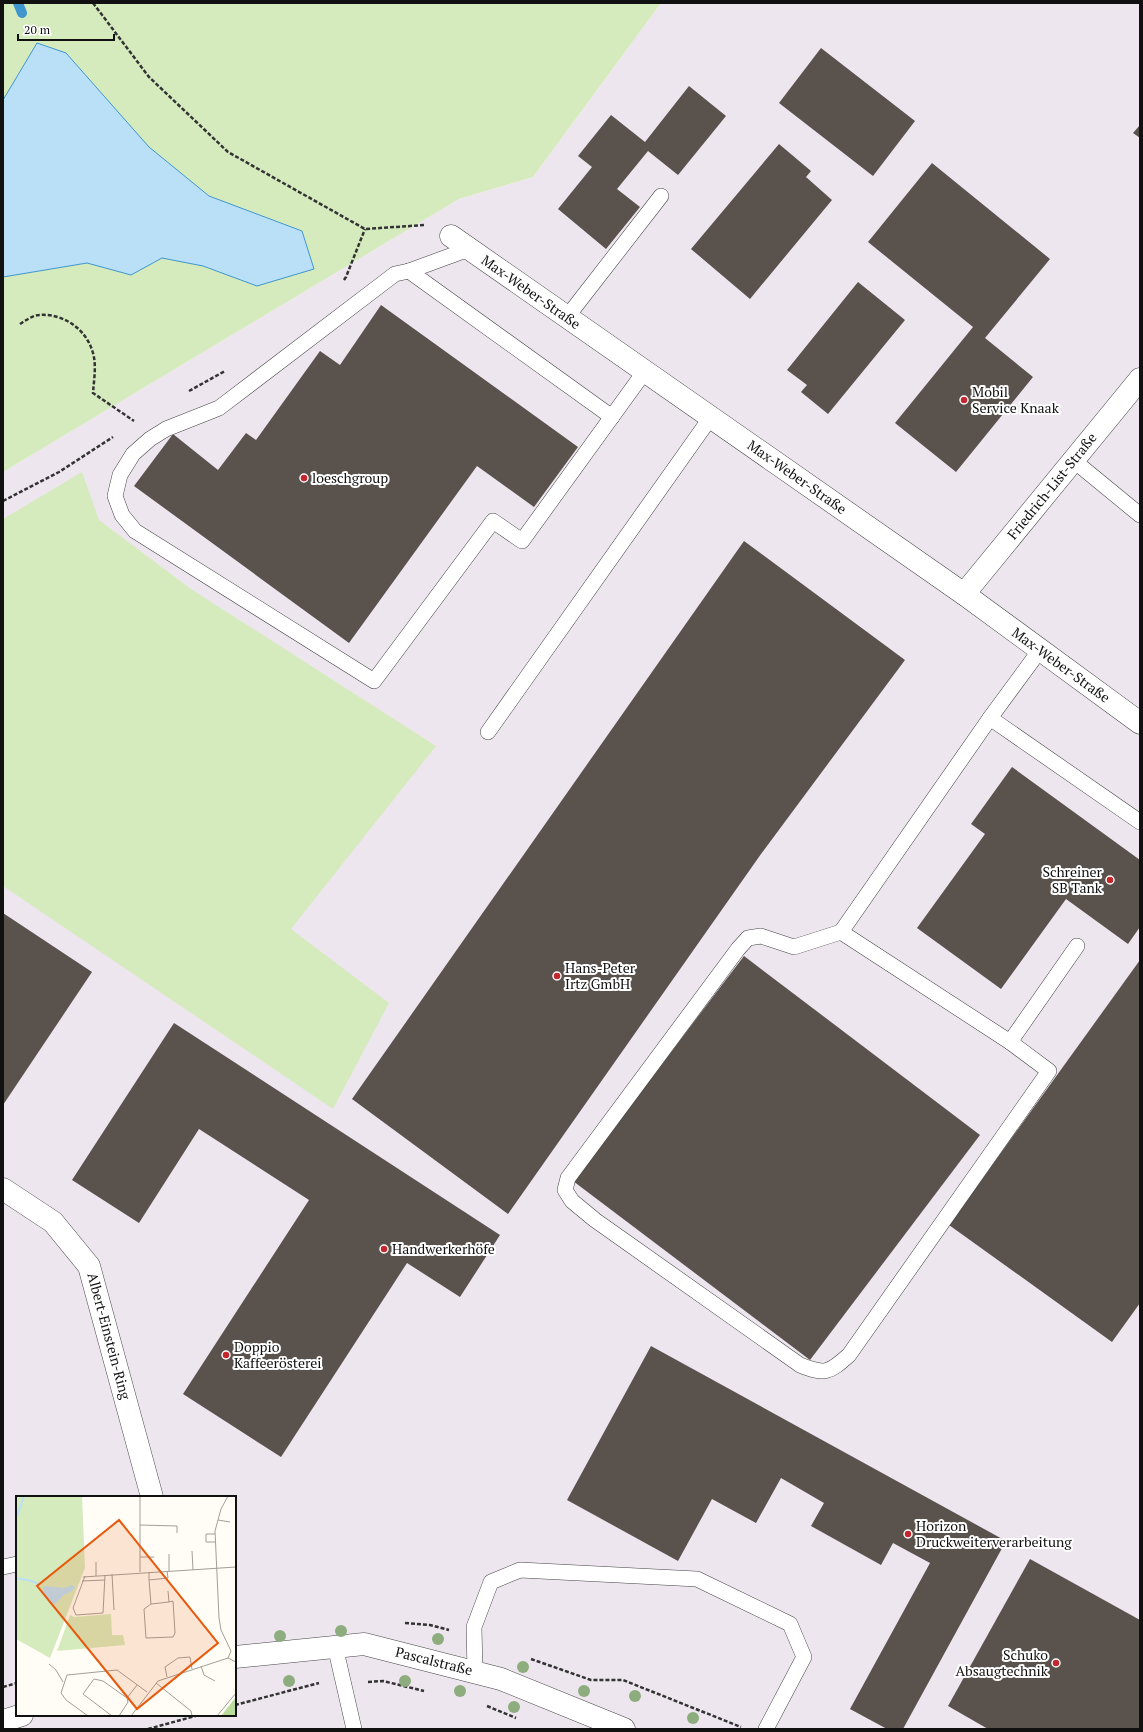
<svg xmlns="http://www.w3.org/2000/svg" width="1143" height="1732" viewBox="0 0 1143 1732" font-family="'PT Serif',serif">
	<rect width="100%" height="100%" fill="#fffdf5"/>
	<path fill="#eee6ef" fill-rule="evenodd" d="M661,3H1140V1729H3V472L459,199L533,177ZM17,1497H235V1715H17Z"/>
	<g fill="#d5ebbd">
		<polygon points="3,3 661,3 533,177 459,199 3,472"/>
		<polygon points="82,472 99,520 191,589 436,746 291,929 389,1003 333,1109 3,886 3,519"/>
	</g>
	<polygon fill="#b9e0f7" stroke="#3f96cf" points="37,43 66,53 149,147 209,196 302,231 314,269 257,286 203,266 162,258 131,275 87,263 3,277 3,100"/>
	<g fill="none" stroke-linecap="round" stroke-linejoin="round">
		<polyline stroke="#3f96cf" stroke-width="10" points="18,3 22,13"/>
	</g>
	<g fill="#5a524d">
		<polygon points="821,48 915,121 873,176 779,103"/>
		<polygon points="689,86 726,116 678,175 648,151 617,189 640,207 606,249 558,209 592,167 578,156 611,115 645,142"/>
		<polygon points="1140,125 1140,138 1133,133"/>
		<polygon points="779,144 811,171 806,177 832,200 750,299 691,249"/>
		<polygon points="932,163 1050,259 985,338 1033,377 956,472 895,423 973,327 868,242"/>
		<polygon points="858,282 905,320 828,414 801,392 807,385 787,370"/>
		<polygon points="381,305 578,447 534,507 477,466 349,643 134,486 173,434 218,470 246,433 256,440 320,351 340,365"/>
		<polygon points="744,541 905,660 761,854 508,1214 352,1099"/>
		<polygon points="1012,767 1140,860 1140,927 1128,944 1066,899 1001,989 917,928 985,834 971,824"/>
		<polygon points="3,913 92,972 3,1105"/>
		<polygon points="744,956 980,1135 810,1360 573,1181"/>
		<polygon points="1140,960 1140,1303 1112,1342 949,1225"/>
		<polygon points="174,1023 500,1235 460,1297 407,1263 281,1457 183,1394 309,1200 199,1129 139,1223 72,1180"/>
		<polygon points="651,1346 1006,1541 903,1729 887,1729 850,1709 930,1563 893,1543 881,1565 811,1526 824,1503 781,1478 756,1523 712,1499 678,1561 567,1500"/>
		<polygon points="1030,1559 1140,1620 1140,1729 988,1729 948,1706"/>
	</g>
	<g fill="none" stroke-linecap="round" stroke-linejoin="round">
		<defs>
			<g id="service">
				<polyline points="469,249 409,271 395,274 219,408 166,429 150,439 133,454 120,475 115,496 122,515 135,531 374,681 493,521 522,541 645,371"/>
				<polyline points="409,271 612,417"/>
				<polyline points="567,317 661,196"/>
				<polyline points="1073,460 1140,515"/>
				<polyline points="1040,650 990,718 1140,822"/>
				<polyline points="990,718 841,932 1010,1042 1077,946"/>
				<polyline points="488,732 711,417"/>
				<path d="M841,932L794,947L761,936L748,938L738,949L568,1178L565,1190L572,1201L595,1220L800,1365C825,1375 829,1373 849,1355L1049,1071L1010,1042"/>
				<polyline points="3,1567 17,1564"/>
				<polyline points="335,1646 354,1729"/>
				<polyline points="475,1672 474,1627 491,1582 520,1570 697,1579 790,1624 804,1657 766,1729"/>
			</g>
			<g id="minor">
				<polyline points="451,236 964,594 1140,723"/>
				<polyline points="964,594 1140,379"/>
				<polyline points="3,1189 53,1222 89,1266 152,1497"/>
				<polyline points="235,1657 364,1644 501,1679 624,1729"/>
				<polyline points="3,1721 22,1715"/>
			</g>
		</defs>
		<use href="#service" stroke="#444" stroke-width="16"/>
		<use href="#minor" stroke="#444" stroke-width="23"/>
		<g stroke="#333" stroke-width="2.5" stroke-dasharray="4 2" stroke-linecap="butt">
			<polyline points="93,3 149,77 228,152 365,229 425,225"/>
			<polyline points="344,280 346,277 365,229"/>
			<path d="M20,324C25,321 33,315 39,315C62,313 85,328 92,350C97,363 94,379 93,393L134,421"/>
			<polyline points="189,391 225,371"/>
			<polyline points="3,501 59,472 113,437"/>
			<polyline points="405,1623 430,1625 449,1630"/>
			<polyline points="531,1659 591,1680 623,1680 741,1727"/>
			<polyline points="368,1682 383,1681 424,1691"/>
			<polyline points="3,1687 17,1683"/>
			<polyline points="235,1705 319,1683"/>
			<polyline points="487,1706 516,1718"/>
			<polyline points="148,1729 199,1715"/>
		</g>
		<use href="#service" stroke="#fff" stroke-width="15"/>
		<use href="#minor" stroke="#fff" stroke-width="22"/>
	</g>
	<g fill="#8dad7f">
		<circle cx="341" cy="1631" r="6"/>
		<circle cx="280" cy="1636" r="6"/>
		<circle cx="438" cy="1639" r="6"/>
		<circle cx="523" cy="1667" r="6"/>
		<circle cx="289" cy="1681" r="6"/>
		<circle cx="405" cy="1681" r="6"/>
		<circle cx="460" cy="1691" r="6"/>
		<circle cx="584" cy="1691" r="6"/>
		<circle cx="635" cy="1696" r="6"/>
		<circle cx="514" cy="1707" r="6"/>
		<circle cx="693" cy="1718" r="6"/>
	</g>
	<g fill="#c4262e" stroke="#fff" stroke-width="1.5">
		<circle cx="964" cy="400" r="4"/>
		<circle cx="304" cy="478" r="4"/>
		<circle cx="1110" cy="880" r="4"/>
		<circle cx="557" cy="976" r="4"/>
		<circle cx="384" cy="1249" r="4"/>
		<circle cx="226" cy="1355" r="4"/>
		<circle cx="908" cy="1534" r="4"/>
		<circle cx="1056" cy="1663" r="4"/>
	</g>
	<g text-anchor="middle" stroke-width="4" stroke-linejoin="round" paint-order="stroke">
		<g font-size="14" fill="#111" stroke="#fff">
			<text transform="translate(531 292) rotate(35)" y="5">Max-Weber-Straße</text>
			<text transform="translate(797 477) rotate(35)" y="5">Max-Weber-Straße</text>
			<text transform="translate(1052 486) rotate(-51)" y="5">Friedrich-List-Straße</text>
			<text transform="translate(1061 665) rotate(36)" y="5">Max-Weber-Straße</text>
			<text transform="translate(109 1336) rotate(75)" y="5">Albert-Einstein-Ring</text>
			<text transform="translate(434 1661) rotate(14)" y="5">Pascalstraße</text>
		</g>
		<g font-size="14" fill="#111" stroke="#fff" text-anchor="start">
			<text x="972" y="397">Mobil<tspan x="972" dy="16">Service Knaak</tspan></text>
			<text x="312" y="483">loeschgroup</text>
			<text x="1102" y="877" text-anchor="end">Schreiner<tspan x="1102" dy="16">SB Tank</tspan></text>
			<text x="565" y="973">Hans-Peter<tspan x="565" dy="16">Irtz GmbH</tspan></text>
			<text x="392" y="1254">Handwerkerhöfe</text>
			<text x="234" y="1352">Doppio<tspan x="234" dy="16">Kaffeerösterei</tspan></text>
			<text x="916" y="1531">Horizon<tspan x="916" dy="16">Druckweiterverarbeitung</tspan></text>
			<text x="1048" y="1660" text-anchor="end">Schuko<tspan x="1048" dy="16">Absaugtechnik</tspan></text>
		</g>
	</g>
	<g transform="translate(16 1496)">
		<rect width="220" height="220" fill="#fffdf5"/>
		<path d="M0,0H66L69,72L34,162L0,143ZM95,118L96,139H107L109,149L41,155L54,119L58,121Z" fill="#d5ebbd"/>
		<path d="M220,201V220H205Z" fill="#b9dc9c"/>
		<path d="M56,89L59,91L56,95L48,99L38,109L27,97V91L29,90L48,92Z" fill="#b9e0f7"/>
		<path fill="none" stroke="#b9e0f7" stroke-width="2" d="M0,23L8,0M0,82L16,85L24,89"/>
		<path fill="none" stroke="#a09f9a" stroke-width="1" d="M212,0L205,13L199,35L203,122L205,134L215,155M202,24L214,26M124,29L161,30V37M199,38H190V46H199M176,55L177,74M153,58V75M124,61H138M80,66V80M124,76V0M133,76V84L152,82L151,75M96,78L98,114M69,80L57,112L60,119L87,117L89,79M67,81L220,71M133,84L135,108L153,106L152,95M66,85L89,84M135,108L128,113L130,142L157,141L159,137L157,105L153,106M215,155L212,162L220,166M33,168L40,174L47,186M185,170L188,179L199,185M151,181L149,171L162,162L174,161L176,173M140,187L175,215L176,220M72,220L50,204L45,197L51,179L101,174L131,196M96,220L67,198L78,183L87,185L111,202L121,189M103,220L112,206L111,202M115,220L142,185L212,162M201,220L220,197"/>
		<path fill="#e8590c" fill-opacity="0.15" stroke="#e8590c" stroke-width="2" d="M103,24L202,147L121,213L21,90Z"/>
		<rect width="220" height="220" fill="none" stroke="#111" stroke-width="2"/>
	</g>
	<rect width="1143" height="1732" fill="none" stroke="#111111" stroke-width="8"/>
	<path d="M18 34v6h96v-6" fill="none" stroke="#111111" stroke-width="2"/>
	<text x="24" y="34" font-size="12" fill="#111111" stroke="#ffffff" stroke-width="3" paint-order="stroke">20 m</text>
</svg>
